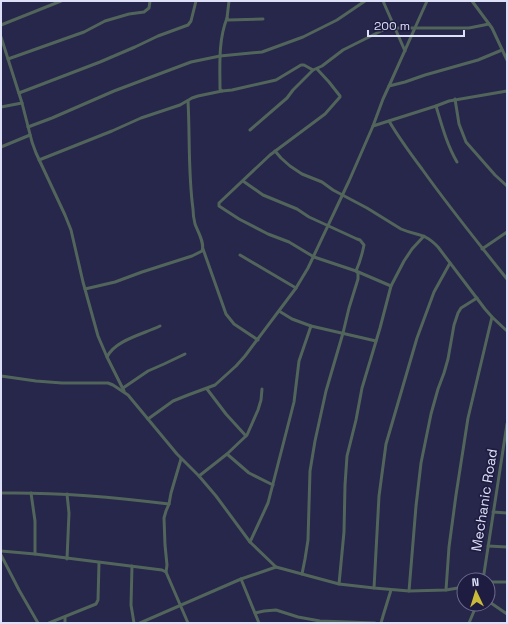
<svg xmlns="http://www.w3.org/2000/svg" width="508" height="624" viewBox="0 0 508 624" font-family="'Space Grotesk',sans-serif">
	<rect width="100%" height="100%" fill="#27264b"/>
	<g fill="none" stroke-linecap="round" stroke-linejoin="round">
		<g stroke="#51655b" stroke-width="3">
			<polyline points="229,1 227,18 228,20 263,19"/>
			<polyline points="383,1 405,51"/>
			<polyline points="472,1 492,28 507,60"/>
			<path d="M227,18C218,41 220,66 220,89L222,91L232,90L276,80L301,65H304L313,70L322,66L343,50L393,25"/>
			<polyline points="1,25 61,1"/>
			<polyline points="395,28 469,28 489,24"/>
			<polyline points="1,37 22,103 32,142 36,153 65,215 71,230 83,282 98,336 107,357 124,391"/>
			<polyline points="8,59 84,32 105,21 129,14 144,12 149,8 150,1"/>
			<polyline points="317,69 329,82 340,96 340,97 325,114 270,155 219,203 219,206 239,219 268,234 289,242 314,257 356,271 391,286"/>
			<polyline points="389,86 405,82 425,75 478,60 502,50"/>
			<polyline points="19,93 100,62 135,47 158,36 188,25 191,21 196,1"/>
			<polyline points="455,99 459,124 466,142 495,175 507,186"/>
			<path d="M436,106C442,126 447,145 457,162"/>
			<polyline points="1,107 22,103"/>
			<path d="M389,121C399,138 410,153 422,169C449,207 478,243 507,279"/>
			<polyline points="373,126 436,106 449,101 507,91"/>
			<polyline points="28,127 52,118 114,91 191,62 220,56 262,52 303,37 337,20 365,1"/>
			<polyline points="250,130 287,98 293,90 313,70"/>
			<polyline points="1,147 30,135"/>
			<path d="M275,151L281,158L290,166L302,174L322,182L333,190L367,208L401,229C417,236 424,232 438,247L485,309L492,317L507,331"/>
			<polyline points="39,160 112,131 141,118 180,105 192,98 198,96 222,91"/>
			<path d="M243,181L263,195L297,209L309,217L357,239L360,240L364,245C362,255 360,262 356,271L358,273V279L349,308L343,333L326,391L315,441L310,471L308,540L305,559L302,574"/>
			<polyline points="203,249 226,314 234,324 258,340"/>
			<polyline points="482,249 507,232"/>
			<polyline points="240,255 296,288"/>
			<path d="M85,289L115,282L142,272L192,256L202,251C205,243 198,232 195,224C194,220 193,214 193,209C188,173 190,137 188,101"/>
			<polyline points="279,311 292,319 311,326 376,341"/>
			<path d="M107,357C115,340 144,334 160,326"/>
			<polyline points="1,376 36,381 62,383 108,383 113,385 128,395 177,454 199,476 216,496 250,542 276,567 241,579 140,623"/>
			<polyline points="123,388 148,371 164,364 185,354"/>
			<polyline points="207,389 226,414 246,436"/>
			<polyline points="148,419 173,401 188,395 215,385 236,366 245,356 296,288 308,268 349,181 373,126 383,99 389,86 427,1"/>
			<polyline points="227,454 249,473 273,485"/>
			<polyline points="199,476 227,454 247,435 258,410 261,400 262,389"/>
			<path d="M1,493C57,492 114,497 169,504"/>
			<polyline points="31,493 35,521 35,554"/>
			<polyline points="67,494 69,513 67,559"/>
			<polyline points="493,512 507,513"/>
			<polyline points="250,542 268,503 294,402 299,361 311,326"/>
			<polyline points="488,546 507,547"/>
			<polyline points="1,551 35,554 162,570 166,572 188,623"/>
			<polyline points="1,555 19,590 38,623"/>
			<polyline points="132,566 131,605 134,623"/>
			<polyline points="276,567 339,584 374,588 409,591 446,590 464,587"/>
			<polyline points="166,572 167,565 165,545 164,518 166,511 169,504 171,493 181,459"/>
			<polyline points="241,579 259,623"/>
			<polyline points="483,580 507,424"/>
			<polyline points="488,582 507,582"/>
			<polyline points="339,584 344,532 345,485 347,456 356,420 362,388 380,328 391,286 404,261 412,249 424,236"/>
			<polyline points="374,588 379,496 386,444 417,338 434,292 450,263"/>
			<polyline points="446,590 449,547 456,495 468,418 492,317"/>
			<polyline points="409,591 416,506 421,463 431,414 438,389 444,373 448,359 454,325 458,313 461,308 477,298"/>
			<polyline points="488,601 507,614"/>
			<polyline points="255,613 264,611 276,610 298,617 320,621 375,623"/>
			<polyline points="65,617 65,623"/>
			<polyline points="49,623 96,604 98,600 99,563"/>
			<polyline points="381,623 383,616 391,590"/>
			<polyline points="469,623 477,604"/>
		</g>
	</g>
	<g text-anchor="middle" stroke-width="3.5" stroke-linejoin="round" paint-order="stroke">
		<g font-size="14" fill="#dee0f8" stroke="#1e1c40">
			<text transform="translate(484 500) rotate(-81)" y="5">Mechanic Road</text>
		</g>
	</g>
	<rect width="508" height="624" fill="none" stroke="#dee0f8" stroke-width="4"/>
	<g transform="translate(476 592) rotate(356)"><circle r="19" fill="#1e1c40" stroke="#6b6a8a"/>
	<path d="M0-3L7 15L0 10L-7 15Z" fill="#c9ba3a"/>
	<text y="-6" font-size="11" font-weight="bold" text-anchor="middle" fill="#dee0f8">N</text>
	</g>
	<path d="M368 30v6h96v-6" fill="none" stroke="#dee0f8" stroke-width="2"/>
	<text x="374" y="30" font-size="12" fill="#dee0f8" stroke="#1e1c40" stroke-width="3" paint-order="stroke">200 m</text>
</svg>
